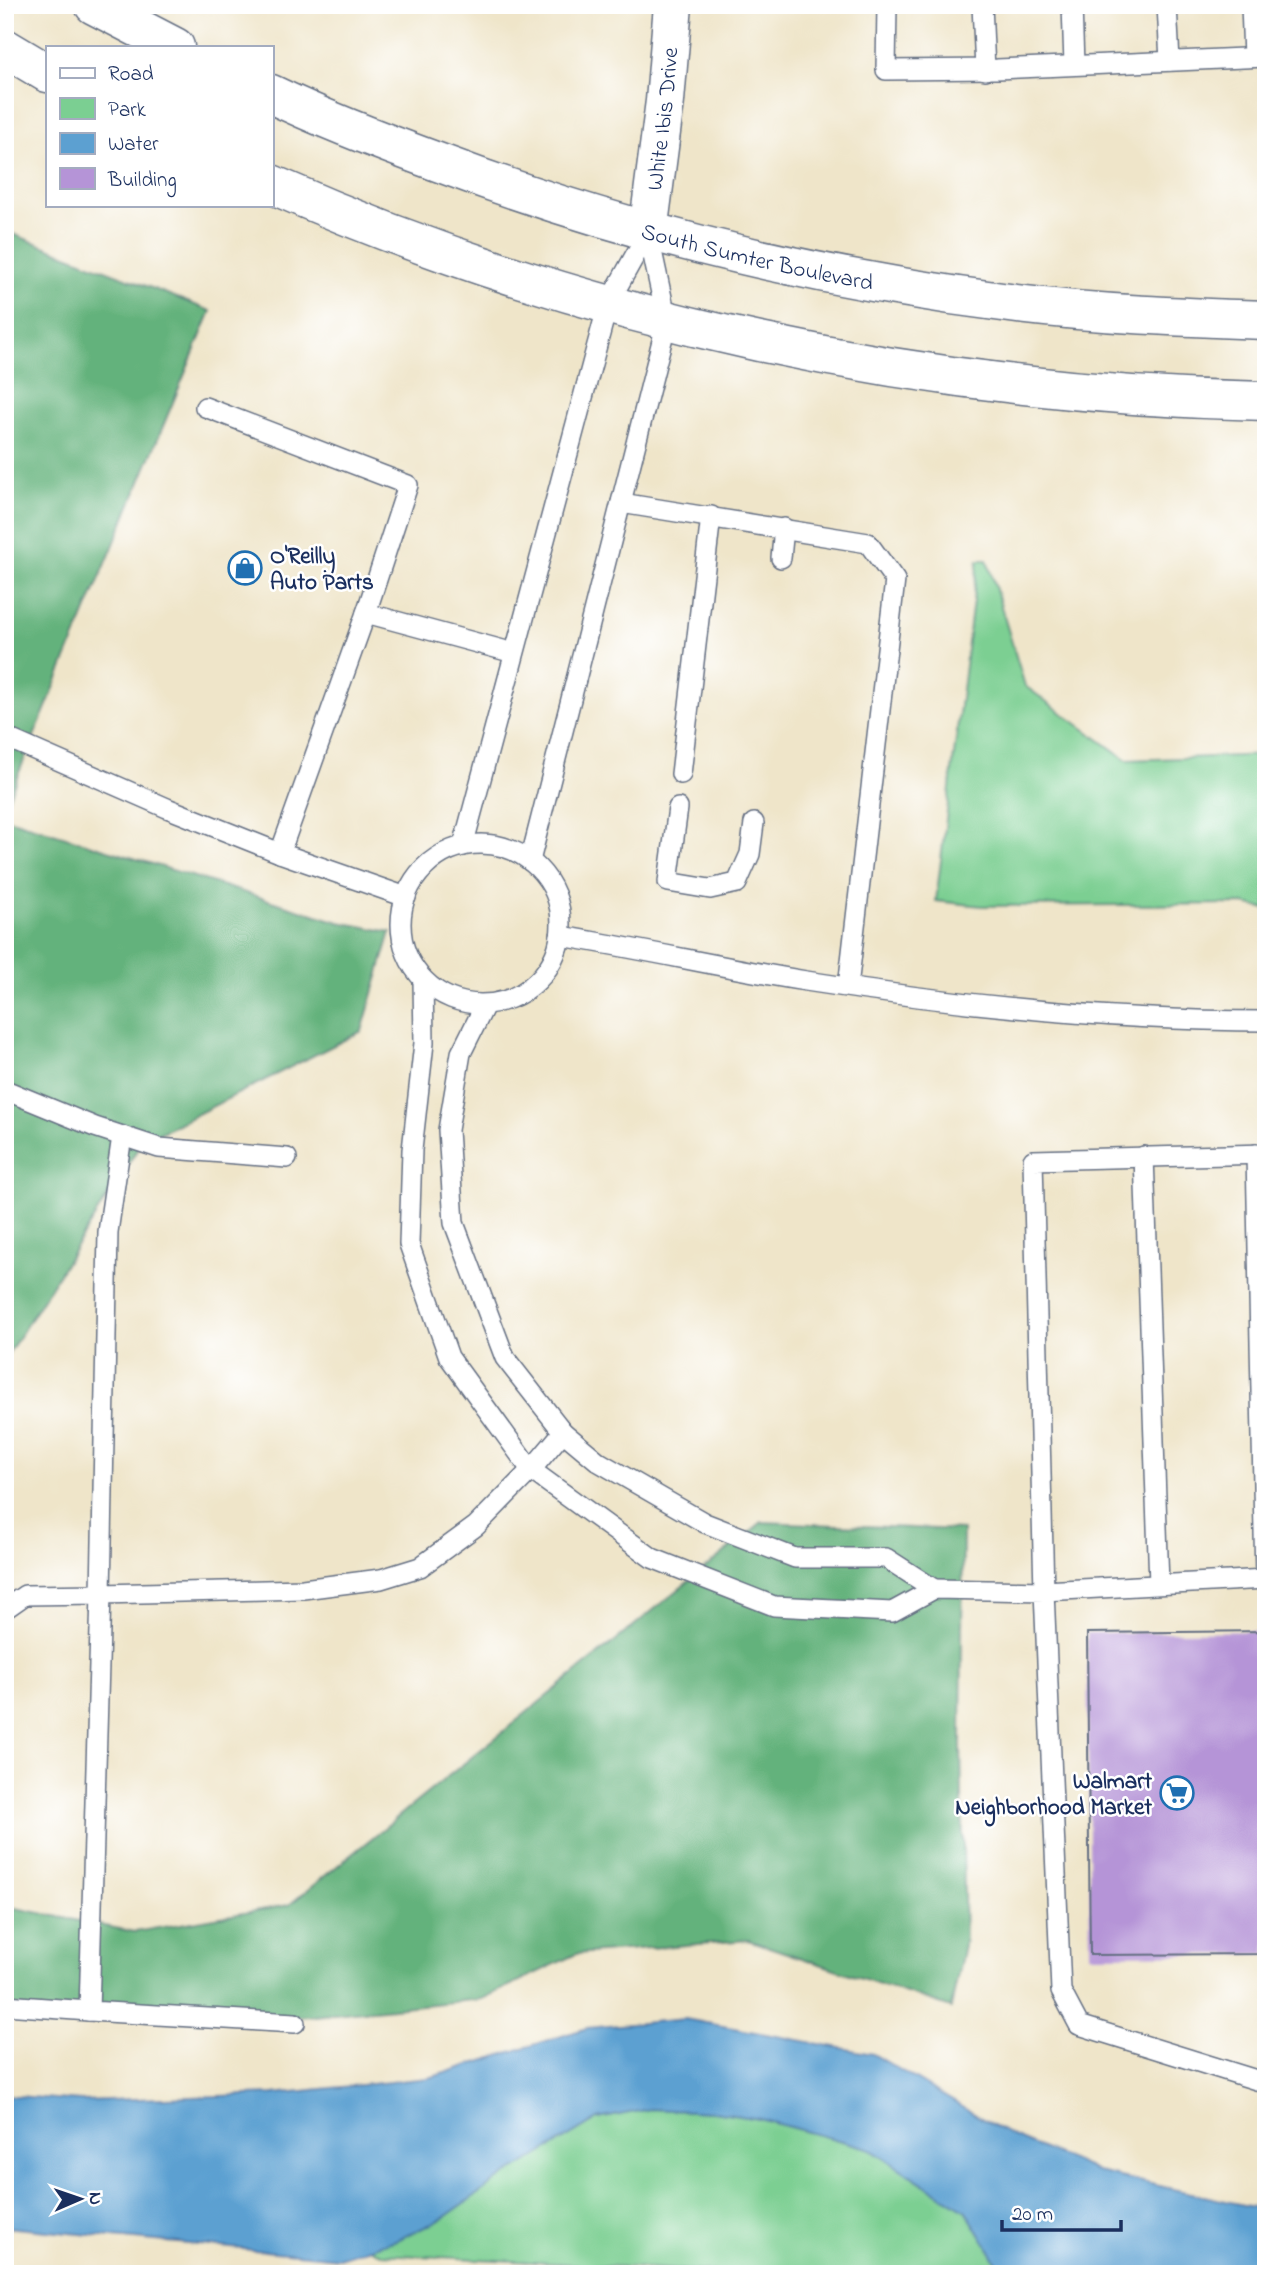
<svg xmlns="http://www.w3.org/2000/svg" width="1271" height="2279" viewBox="0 0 1271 2279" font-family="'Indie Flower',sans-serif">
	<rect width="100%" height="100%" fill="#fff"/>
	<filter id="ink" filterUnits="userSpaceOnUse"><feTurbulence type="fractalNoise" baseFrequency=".0143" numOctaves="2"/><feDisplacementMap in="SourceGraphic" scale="14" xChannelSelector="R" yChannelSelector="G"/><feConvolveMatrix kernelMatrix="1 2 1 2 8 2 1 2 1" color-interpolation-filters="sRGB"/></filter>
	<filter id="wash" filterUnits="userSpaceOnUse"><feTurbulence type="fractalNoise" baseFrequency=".00686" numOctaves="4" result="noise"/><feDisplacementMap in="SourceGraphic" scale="28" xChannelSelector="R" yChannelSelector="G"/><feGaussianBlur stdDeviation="1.57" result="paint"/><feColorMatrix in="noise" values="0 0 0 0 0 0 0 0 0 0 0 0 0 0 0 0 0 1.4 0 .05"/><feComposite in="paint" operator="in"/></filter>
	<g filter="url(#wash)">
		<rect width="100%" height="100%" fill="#efe5c9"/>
		<g fill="#7bcf92" stroke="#4b7f78" stroke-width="2">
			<polygon points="978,560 987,560 1025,686 1127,760 1266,755 1266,909 1244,904 982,906 936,901"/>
			<polygon points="650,2109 713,2112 760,2119 868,2148 966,2211 1004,2274 757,2274 381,2254 370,2248 399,2239 442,2219 496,2181 598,2119"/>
		</g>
		<g fill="#64b27c" stroke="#40706d" stroke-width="2">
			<polygon points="5,231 211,311 5,806"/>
			<polygon points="5,818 339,922 391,932 362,1031 142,1142 5,1359"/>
			<polygon points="762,1522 963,1530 961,1745 965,1940 951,2008 748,1940 576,1954 482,1999 314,2016 191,2020 5,2012 5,1906 135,1932 289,1905"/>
		</g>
		<polygon fill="#5ca0d1" stroke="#3c6898" stroke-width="2" points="685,2019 873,2054 1010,2135 1102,2173 1266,2210 1266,2274 1004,2274 966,2211 868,2148 760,2119 713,2112 650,2109 598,2119 496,2181 442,2219 399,2239 339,2258 5,2227 5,2095 81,2101 273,2094 429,2078 587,2028"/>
		<g id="blocks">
			<polygon fill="#b594d7" points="1266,1631 1266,1954 1090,1955 1087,1633"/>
		</g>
	</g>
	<g filter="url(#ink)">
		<use href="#blocks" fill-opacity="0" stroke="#656f83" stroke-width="2"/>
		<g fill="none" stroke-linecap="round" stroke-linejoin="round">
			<defs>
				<g id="service">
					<polyline points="887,5 886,70 997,69 1266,57"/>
					<polyline points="982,5 985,70"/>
					<polyline points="1072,5 1074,65"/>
					<polyline points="1167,5 1170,61"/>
					<polyline points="1251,5 1253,57"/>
					<polyline points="205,407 408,485 366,613"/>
					<polyline points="621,503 868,543 895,580 848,987"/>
					<polyline points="781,558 784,528"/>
					<polyline points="5,737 167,808 280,853 406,897"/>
					<polyline points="681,774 711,516"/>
					<polyline points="678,808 668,882 710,889 737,883 750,854 754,823"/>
					<circle cx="481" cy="924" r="80"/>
					<polyline points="463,846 608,304 648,232"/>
					<polyline points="280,853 366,613 514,653"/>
					<polyline points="530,861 667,321 648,232"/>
					<path d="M560,936C643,949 724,968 806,981C958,1005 1112,1021 1266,1021"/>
					<polyline points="423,980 424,1043 412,1150 409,1244 449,1357 531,1470 652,1558 774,1606 892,1612 934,1589 1044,1591 1061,1991 1079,2025 1266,2083"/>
					<polyline points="485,1005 461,1053 448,1130 454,1223 505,1358 563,1432 599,1462 705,1523 795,1558 886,1558 934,1589"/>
					<polyline points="5,1090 95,1127 159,1148 287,1158"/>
					<polyline points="122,1136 108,1232 101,1594 303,1589 381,1579 420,1567 476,1526 531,1470 563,1432"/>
					<polyline points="1256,1154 1265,1579"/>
					<polyline points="1266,1154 1033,1160 1044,1591 1266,1579"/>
					<polyline points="1144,1156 1159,1584"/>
					<polyline points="5,1609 25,1595 101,1594 89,2011 295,2023"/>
					<polyline points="5,2005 89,2011"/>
				</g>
				<g id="minor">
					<path id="s1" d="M648,232L665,101L673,5"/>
				</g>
				<g id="secondary">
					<polyline points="94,5 175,47"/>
					<polyline points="5,48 47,73"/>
					<path id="s2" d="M271,94C327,121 385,143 443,164C631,235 818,279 1017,304C1100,314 1183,317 1266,320"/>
					<path d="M271,184C584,322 924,394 1266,401"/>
				</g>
			</defs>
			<use href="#service" stroke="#656f83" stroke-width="22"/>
			<use href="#minor" stroke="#656f83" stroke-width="41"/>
			<use href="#secondary" stroke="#656f83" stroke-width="41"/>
			<use href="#service" stroke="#fff" stroke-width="19"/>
			<use href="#minor" stroke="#fff" stroke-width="38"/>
			<use href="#secondary" stroke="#fff" stroke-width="38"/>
		</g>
	</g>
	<defs>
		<symbol id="shop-ring" viewBox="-11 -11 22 22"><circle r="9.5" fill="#fff" stroke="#1f6fb2" stroke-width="1.5"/><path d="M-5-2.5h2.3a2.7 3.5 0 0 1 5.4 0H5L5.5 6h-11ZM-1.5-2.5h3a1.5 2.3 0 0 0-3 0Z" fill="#1f6fb2"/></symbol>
		<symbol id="supermarket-ring" viewBox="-11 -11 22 22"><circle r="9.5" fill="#fff" stroke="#1f6fb2" stroke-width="1.5"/><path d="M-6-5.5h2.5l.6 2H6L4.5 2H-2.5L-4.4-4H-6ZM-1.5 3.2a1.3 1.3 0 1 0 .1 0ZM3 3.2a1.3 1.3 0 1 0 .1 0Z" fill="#1f6fb2"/></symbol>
	</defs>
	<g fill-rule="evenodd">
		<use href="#shop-ring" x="226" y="549" width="38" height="38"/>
		<use href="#supermarket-ring" x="1158" y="1774" width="38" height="38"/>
	</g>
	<g text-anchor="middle" stroke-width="5" stroke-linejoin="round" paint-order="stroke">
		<g font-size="23" fill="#1b2f5e" stroke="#fff">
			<text dy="8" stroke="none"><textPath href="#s1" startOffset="114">White Ibis Drive</textPath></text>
			<text dy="8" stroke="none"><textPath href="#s2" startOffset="514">South Sumter Boulevard</textPath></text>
		</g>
		<g font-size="23" font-weight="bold" fill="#1b2f5e" stroke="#fff" text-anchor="start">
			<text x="270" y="563">O'Reilly<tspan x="270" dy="26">Auto Parts</tspan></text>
			<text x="1152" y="1788" text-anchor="end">Walmart<tspan x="1152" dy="26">Neighborhood Market</tspan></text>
		</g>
	</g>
	<rect width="1271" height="2279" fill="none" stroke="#fff" stroke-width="28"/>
	<rect x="46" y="46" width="228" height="161" fill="#ffffff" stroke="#a4acbf" stroke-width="2"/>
	<rect x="60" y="68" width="35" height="10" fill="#ffffff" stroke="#a4acbf" stroke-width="2"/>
	<text x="108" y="80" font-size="21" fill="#1b2f5e">Road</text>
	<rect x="60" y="98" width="35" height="21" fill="#7bcf92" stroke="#a4acbf" stroke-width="2"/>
	<text x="108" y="116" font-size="21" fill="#1b2f5e">Park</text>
	<rect x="60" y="133" width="35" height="21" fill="#5ca0d1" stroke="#a4acbf" stroke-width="2"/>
	<text x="108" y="150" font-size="21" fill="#1b2f5e">Water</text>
	<rect x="60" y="168" width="35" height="21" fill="#b594d7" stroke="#a4acbf" stroke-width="2"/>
	<text x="108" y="186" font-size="21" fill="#1b2f5e">Building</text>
	<g transform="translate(80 2199) rotate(88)" stroke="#ffffff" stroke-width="5" paint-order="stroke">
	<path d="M0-5L12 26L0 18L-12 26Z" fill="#1b2f5e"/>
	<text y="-10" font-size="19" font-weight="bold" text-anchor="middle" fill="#1b2f5e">N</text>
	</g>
	<path d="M1002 2220v10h119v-10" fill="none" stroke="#1b2f5e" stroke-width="3.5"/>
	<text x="1012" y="2220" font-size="21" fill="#1b2f5e" stroke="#ffffff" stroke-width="5" paint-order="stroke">20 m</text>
</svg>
